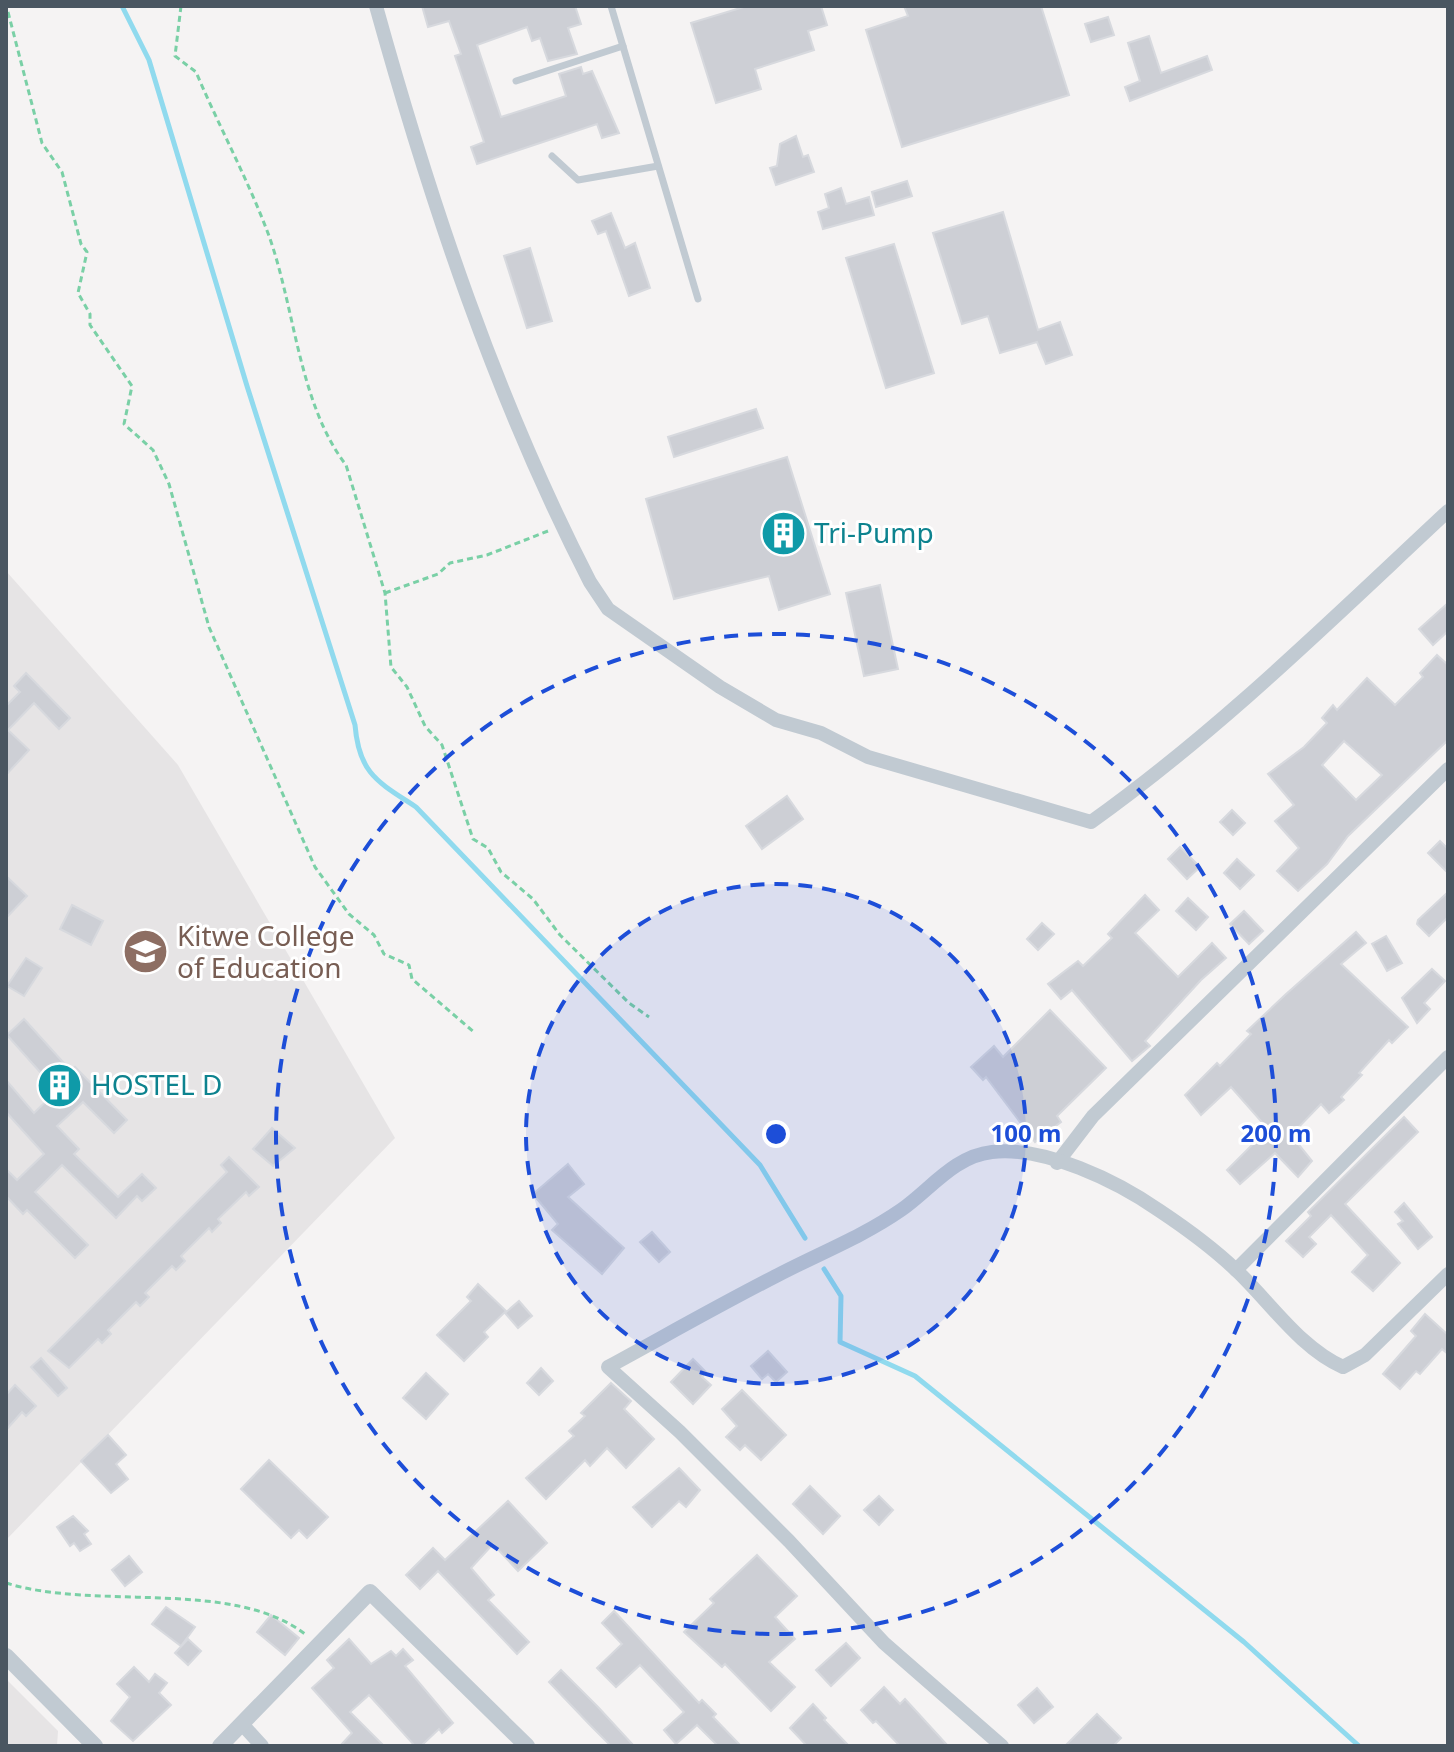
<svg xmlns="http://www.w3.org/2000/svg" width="1454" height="1752" viewBox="0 0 1454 1752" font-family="'Noto Sans',sans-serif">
	<rect width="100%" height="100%" fill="#f5f3f3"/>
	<g fill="#e6e4e5">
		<polygon points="6,571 178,765 395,1138 6,1540"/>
		<polygon points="6,1679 58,1731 57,1746 6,1746"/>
	</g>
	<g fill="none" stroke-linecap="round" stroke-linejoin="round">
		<g stroke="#90daee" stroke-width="5">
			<path d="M122,6L149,60L247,386L355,725C359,774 378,782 416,807L760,1165L805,1238"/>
			<polyline points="824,1269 841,1296 840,1342 915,1376 1244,1642 1359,1746"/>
		</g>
	</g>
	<g fill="#cdcfd5" stroke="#d7d9de" stroke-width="2" fill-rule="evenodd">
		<polygon points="422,6 575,6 581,24 568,28 577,54 548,61 540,38 532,41 527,27 477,45 501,117 566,96 559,74 581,67 583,74 592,71 619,133 602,138 597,124 477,164 471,147 484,142 455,56 461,54 449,21 428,27"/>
		<polygon points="747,6 821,6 827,25 808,31 814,50 755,69 761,89 716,103 691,23"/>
		<polygon points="904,6 1041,6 1069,95 902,147 866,30 908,16"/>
		<polygon points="1108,17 1114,35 1091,42 1085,24"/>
		<polygon points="1149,36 1161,73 1207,56 1212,70 1130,101 1125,87 1140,81 1128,43"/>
		<polygon points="796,136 803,157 808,155 814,172 776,185 770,168 777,166 780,144"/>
		<polygon points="907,181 912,196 876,207 872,192"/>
		<polygon points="841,188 846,204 869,197 874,215 823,229 818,212 829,208 825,194"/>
		<polygon points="1003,212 1038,330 1060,322 1072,355 1046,364 1037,342 1000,353 988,316 962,324 933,233"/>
		<polygon points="611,213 625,248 635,243 650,288 629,296 606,231 598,234 592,221"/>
		<polygon points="894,244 934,373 886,388 846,258"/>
		<polygon points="530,248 552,321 527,328 504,256"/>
		<polygon points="756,409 763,428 674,457 668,437"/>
		<polygon points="787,457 830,594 779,610 769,576 674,599 646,499"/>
		<polygon points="880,585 898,669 864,676 846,593"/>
		<polygon points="1448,603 1448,631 1433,645 1419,629"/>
		<path d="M1437,655L1448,665V740L1348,836L1327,864L1298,891L1277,871L1299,848L1275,821L1294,805L1268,774L1304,747L1327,723L1322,718L1333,705L1337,710L1367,678L1395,705L1423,677L1420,673ZM1344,741L1382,775L1356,800L1322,765Z"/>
		<polygon points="26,673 70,718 59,729 34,703 8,730 29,750 6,775 6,706 20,692 14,686"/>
		<polygon points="787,796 803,819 762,849 746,826"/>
		<polygon points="1232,810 1245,823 1233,835 1220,822"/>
		<polygon points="1440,841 1448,849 1448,873 1428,853"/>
		<polygon points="1180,847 1200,867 1187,879 1168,859"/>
		<polygon points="1237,859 1254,875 1240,889 1224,873"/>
		<polygon points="6,876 27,896 6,918"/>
		<polygon points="1448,892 1448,917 1429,936 1417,924 1418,920"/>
		<polygon points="1145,895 1159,910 1135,933 1178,977 1212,943 1226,958 1201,980 1145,1041 1150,1046 1132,1061 1072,990 1061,999 1048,984 1078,961 1083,966 1112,938 1108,934"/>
		<polygon points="1188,898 1208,917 1196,930 1176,911"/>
		<polygon points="72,905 103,921 91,945 60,929"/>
		<polygon points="1244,911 1263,931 1249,944 1230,924"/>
		<polygon points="1042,923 1054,934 1038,950 1027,939"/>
		<polygon points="1356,932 1366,943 1341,964 1408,1027 1392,1043 1389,1040 1359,1073 1362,1075 1341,1097 1344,1100 1329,1113 1321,1104 1291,1135 1312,1161 1298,1177 1275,1153 1240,1184 1227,1170 1268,1129 1231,1087 1201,1115 1185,1095 1217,1063 1220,1066 1251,1034 1247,1031 1285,995"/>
		<polygon points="1386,936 1402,963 1387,971 1372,944"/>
		<polygon points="26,958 42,968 24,996 7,986"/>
		<polygon points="1432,969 1445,981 1424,1003 1430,1009 1417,1023 1402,998"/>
		<polygon points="1050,1010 1106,1068 1057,1116 1061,1122 1035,1142 986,1077 983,1080 971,1067 994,1046 1003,1057"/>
		<polygon points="24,1019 71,1071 75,1067 127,1120 114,1133 83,1102 57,1126 79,1149 74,1154 118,1197 142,1174 156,1188 142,1201 137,1196 116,1218 62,1165 35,1192 88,1245 75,1258 27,1210 23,1214 6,1196 6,1169 17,1180 44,1154 6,1112 6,1080 34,1113 57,1091 7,1035"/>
		<polygon points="1404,1117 1418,1132 1345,1204 1400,1263 1373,1291 1352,1272 1368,1255 1331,1215 1309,1237 1316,1244 1303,1257 1286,1241 1311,1216 1308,1212"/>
		<polygon points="272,1128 295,1148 273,1166 253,1149"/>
		<polygon points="229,1157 259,1187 249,1196 246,1192 218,1219 221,1223 212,1232 209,1228 181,1256 185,1261 176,1270 172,1266 145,1293 149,1297 140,1306 136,1302 108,1330 111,1334 102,1343 98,1339 69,1368 48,1351 227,1172 221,1165"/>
		<polygon points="568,1164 584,1184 568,1197 624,1248 602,1274 552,1230 558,1224 533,1194"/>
		<polygon points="1404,1203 1432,1237 1418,1249 1398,1224 1403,1221 1395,1212"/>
		<polygon points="652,1232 670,1252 659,1262 640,1242"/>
		<polygon points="478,1284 506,1311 484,1332 488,1337 464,1361 437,1335 471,1301 467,1297"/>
		<polygon points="519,1301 532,1316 518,1328 505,1313"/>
		<polygon points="1425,1314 1448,1335 1448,1354 1442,1349 1420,1374 1416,1371 1400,1389 1383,1374 1416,1336 1411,1331"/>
		<polygon points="768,1351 787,1372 776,1382 768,1374 762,1379 751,1366"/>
		<polygon points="41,1358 67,1388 58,1396 31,1367"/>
		<polygon points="693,1359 706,1372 702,1377 711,1385 693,1404 671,1382"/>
		<polygon points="541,1368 553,1381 539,1395 527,1383"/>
		<polygon points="426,1373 448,1394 426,1419 403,1398"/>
		<polygon points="611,1383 631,1401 624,1409 654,1439 626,1468 607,1448 590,1466 585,1460 546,1499 526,1478 574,1436 569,1431 585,1416 581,1413"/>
		<polygon points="15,1385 36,1406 26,1416 22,1412 6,1430 6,1395"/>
		<polygon points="742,1390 786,1435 761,1460 745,1445 740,1450 726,1437 737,1426 722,1409"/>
		<polygon points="108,1435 126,1455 116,1464 128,1479 111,1493 81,1461"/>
		<polygon points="269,1460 328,1517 307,1538 299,1530 291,1538 241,1489"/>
		<polygon points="679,1468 700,1490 686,1507 679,1501 652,1527 633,1507"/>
		<polygon points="810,1486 840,1516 823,1534 793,1504"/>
		<polygon points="879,1496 893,1510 879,1525 864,1510"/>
		<polygon points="508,1501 547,1543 518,1571 493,1544 471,1568 494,1595 488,1600 529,1642 517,1654 438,1571 420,1589 406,1575 433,1548 445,1560"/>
		<polygon points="73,1516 88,1531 84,1534 91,1544 80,1551 74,1543 70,1546 57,1527"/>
		<polygon points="757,1555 797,1596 775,1617 795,1639 769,1662 795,1687 771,1711 725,1664 722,1667 684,1632 714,1603 710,1599"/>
		<polygon points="129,1556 142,1572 125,1586 112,1570"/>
		<polygon points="166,1607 195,1627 181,1646 152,1624"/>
		<polygon points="614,1611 699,1703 702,1700 716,1714 713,1717 741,1746 718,1746 697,1725 676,1744 664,1730 684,1712 640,1665 616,1687 597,1668 622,1644 602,1623"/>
		<polygon points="271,1615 299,1638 285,1655 257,1632"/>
		<polygon points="188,1639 201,1651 188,1665 175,1653"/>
		<polygon points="349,1639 371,1664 391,1651 396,1656 403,1649 413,1660 405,1666 453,1723 442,1733 439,1729 421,1746 415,1746 369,1695 350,1712 384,1746 340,1746 352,1733 312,1688 334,1668 327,1660"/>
		<polygon points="846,1643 860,1658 831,1686 816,1670"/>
		<polygon points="134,1667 149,1682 155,1674 167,1683 159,1693 171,1705 133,1741 111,1721 130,1697 117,1684"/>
		<polygon points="561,1670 598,1707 634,1746 611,1746 591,1726 549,1682"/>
		<polygon points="884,1687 900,1704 905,1699 948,1746 900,1746 876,1721 873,1723 861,1710"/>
		<polygon points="1037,1688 1053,1707 1034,1723 1018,1705"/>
		<polygon points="813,1704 826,1718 824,1720 849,1746 807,1746 790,1728"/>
		<polygon points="1097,1714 1121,1738 1113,1746 1065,1746"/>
	</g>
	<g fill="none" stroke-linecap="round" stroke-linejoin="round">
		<g stroke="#7ad0a6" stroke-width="3" stroke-dasharray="6 4" stroke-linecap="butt">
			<path d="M181,6L175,56L196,72C218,124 246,176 266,228C295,302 297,401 346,465L385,593L391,667L407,687L425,726L442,745L473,839L488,848L501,872L533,899L560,935L629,1003L649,1017"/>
			<polyline points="8,12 42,143 62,172 81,244 87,252 78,293 90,314 90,325 132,386 124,424 153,450 169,484 209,627 315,867 349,914 374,935 384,954 409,965 412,979 475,1033"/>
			<polyline points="385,593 438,574 450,563 487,555 548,531"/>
			<path d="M6,1583C96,1611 232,1578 305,1634"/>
		</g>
		<g stroke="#c1cad2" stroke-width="7">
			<polyline points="611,6 698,299"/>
			<polyline points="516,81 623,46"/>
			<polyline points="552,156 578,180 658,166"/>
		</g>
		<g stroke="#c1cad2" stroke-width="14">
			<path d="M376,6C431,204 496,399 590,582L608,609L720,687L776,720L821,733L868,757L1091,822C1220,730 1332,619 1448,511"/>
			<polyline points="1057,1163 1093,1116 1448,769"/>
			<polyline points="1236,1270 1448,1057"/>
			<polyline points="242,1724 262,1746"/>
			<path d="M1002,1746L884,1643L789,1541L680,1432L608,1367C665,1336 721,1304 778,1275C820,1253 862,1237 901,1210C930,1190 954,1156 992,1152C1045,1146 1117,1181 1160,1211C1187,1229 1213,1248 1236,1270C1270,1302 1300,1348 1343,1367L1365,1355L1448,1274"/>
		</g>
		<g stroke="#c1cad2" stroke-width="16">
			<polyline points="6,1656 95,1746"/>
			<polyline points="220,1746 370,1592 527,1746"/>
		</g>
	</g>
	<circle cx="776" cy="1134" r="250" fill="#1d4ed8" fill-opacity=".12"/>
	<g fill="none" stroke="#1d4ed8" stroke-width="4" stroke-dasharray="14 10">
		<circle cx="776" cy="1134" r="250"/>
		<circle cx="776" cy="1134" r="500"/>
	</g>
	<defs>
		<symbol id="building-disc" viewBox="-11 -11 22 22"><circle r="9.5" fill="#0f9aa8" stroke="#fff"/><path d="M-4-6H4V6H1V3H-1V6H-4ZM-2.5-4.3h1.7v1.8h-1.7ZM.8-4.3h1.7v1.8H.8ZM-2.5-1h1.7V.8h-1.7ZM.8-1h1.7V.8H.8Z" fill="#fff"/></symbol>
		<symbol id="university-disc" viewBox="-11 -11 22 22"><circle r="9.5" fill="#8d6e63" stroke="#fff"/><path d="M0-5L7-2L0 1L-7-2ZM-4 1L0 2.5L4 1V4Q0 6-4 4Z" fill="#fff"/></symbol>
	</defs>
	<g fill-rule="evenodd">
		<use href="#building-disc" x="758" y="508" width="51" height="51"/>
		<use href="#university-disc" x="120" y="926" width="51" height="51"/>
		<use href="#building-disc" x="34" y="1060" width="51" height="51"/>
	</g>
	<g text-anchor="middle" stroke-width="6" stroke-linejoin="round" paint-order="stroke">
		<g font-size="28" fill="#0d838f" stroke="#fff" text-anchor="start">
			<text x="814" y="543">Tri-Pump</text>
			<text x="91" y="1095">HOSTEL D</text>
		</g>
		<g font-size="28" fill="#785e54" stroke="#fff" text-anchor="start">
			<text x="177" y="946">Kitwe College<tspan x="177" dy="32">of Education</tspan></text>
		</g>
	</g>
	<circle cx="776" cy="1134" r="12" fill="#1d4ed8" stroke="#fff" stroke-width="4"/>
	<g font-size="24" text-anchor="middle" font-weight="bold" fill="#1d4ed8" stroke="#fff" stroke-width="6" stroke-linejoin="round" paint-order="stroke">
		<text x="1026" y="1142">100 m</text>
		<text x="1276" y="1142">200 m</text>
	</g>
	<rect width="1454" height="1752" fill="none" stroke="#4a5661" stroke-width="16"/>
</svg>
